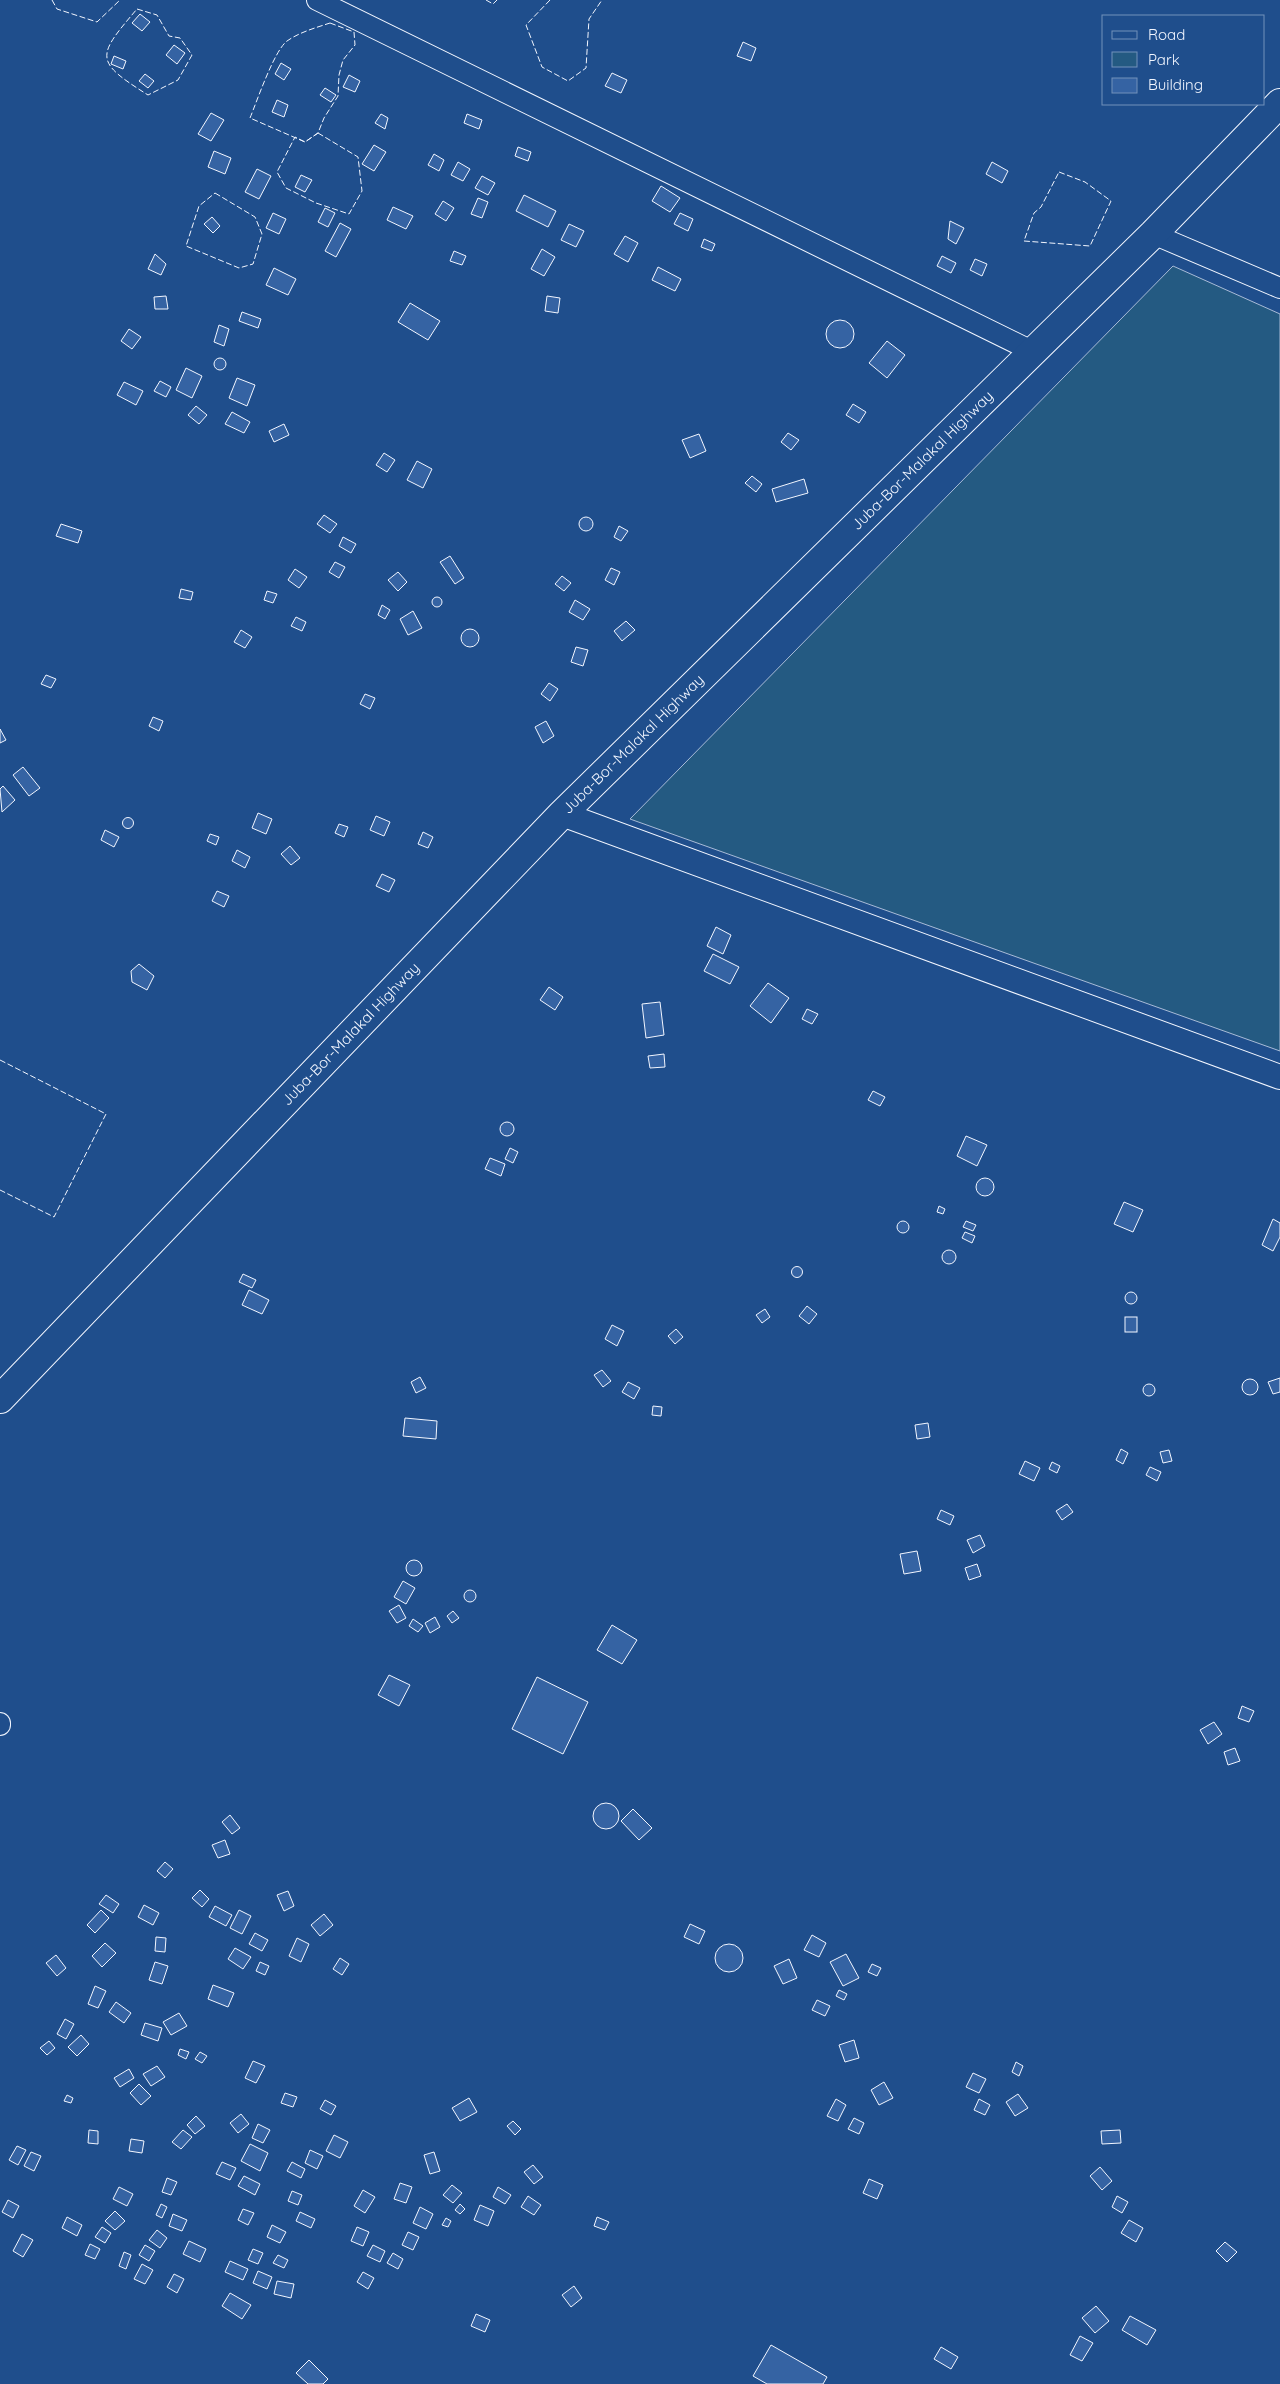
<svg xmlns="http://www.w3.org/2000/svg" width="1280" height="2384" viewBox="0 0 1280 2384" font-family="Quicksand,sans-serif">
	<rect width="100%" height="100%" fill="#1f4e8c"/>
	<polygon fill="#245a82" stroke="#a8bbd7" points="1173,266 1280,314 1280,1051 630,819"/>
	<g fill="#3563a3" stroke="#f2f6ff">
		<polygon points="140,14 150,22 142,31 132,23"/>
		<polygon points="743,42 756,48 751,61 737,56"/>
		<polygon points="174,45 185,53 177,64 166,55"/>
		<polygon points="114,56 126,61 123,69 111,64"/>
		<polygon points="281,63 291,69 284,80 275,74"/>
		<polygon points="612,73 627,80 621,93 605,86"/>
		<polygon points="145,74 154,81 148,88 139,81"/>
		<polygon points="349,75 360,81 355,92 343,87"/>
		<polygon points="325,88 336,95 331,102 320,95"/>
		<polygon points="277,100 288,105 284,117 272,112"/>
		<polygon points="211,113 224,120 211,141 198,134"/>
		<polygon points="381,114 388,118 385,129 375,123"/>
		<polygon points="467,114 482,120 479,129 464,123"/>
		<polygon points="374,145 386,152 374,171 362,164"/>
		<polygon points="518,147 531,152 528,161 515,156"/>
		<polygon points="214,151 231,158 225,174 208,167"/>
		<polygon points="434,154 444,160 439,171 428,165"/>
		<polygon points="458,162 470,169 463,181 451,175"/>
		<polygon points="992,162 1008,171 1002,183 986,174"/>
		<polygon points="257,169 271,176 259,199 245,192"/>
		<polygon points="301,175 312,180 305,192 295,187"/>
		<polygon points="482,176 495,183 488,195 475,188"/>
		<polygon points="661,186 680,198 670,212 652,201"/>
		<polygon points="524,195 556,211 548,227 516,211"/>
		<polygon points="478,198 488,202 482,218 471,214"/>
		<polygon points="443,201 454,208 446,221 435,214"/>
		<polygon points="393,207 413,216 406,229 387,220"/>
		<polygon points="325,208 335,213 328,227 318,222"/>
		<polygon points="273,213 286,219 279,234 266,228"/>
		<polygon points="680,213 693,219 688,231 674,224"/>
		<polygon points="212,217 220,226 213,233 204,224"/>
		<polygon points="950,221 964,228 956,244 948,239"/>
		<polygon points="340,223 351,229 336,257 325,251"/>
		<polygon points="569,224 584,231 576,247 561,240"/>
		<polygon points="625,236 638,243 628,262 614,254"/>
		<polygon points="704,239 715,244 712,251 701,247"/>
		<polygon points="542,249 555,257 544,276 531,269"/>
		<polygon points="454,251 466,256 462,265 450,261"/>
		<polygon points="155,254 166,264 161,275 148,269"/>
		<polygon points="942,256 956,263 951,273 937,266"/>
		<polygon points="975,259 987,264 982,276 970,270"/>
		<polygon points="658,267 681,279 675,291 652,280"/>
		<polygon points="274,268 296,279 288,295 266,285"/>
		<polygon points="166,296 168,309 155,309 154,297"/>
		<polygon points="547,296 560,298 558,313 545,311"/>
		<polygon points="410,303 440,321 428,340 398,322"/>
		<polygon points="242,312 261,319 258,328 239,321"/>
		<circle cx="840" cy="334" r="14"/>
		<polygon points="219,325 229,329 224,346 214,342"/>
		<polygon points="129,329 141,337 132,349 121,341"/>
		<polygon points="887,341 905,355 887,378 869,363"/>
		<circle cx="220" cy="364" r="6"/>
		<polygon points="186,368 202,376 192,398 176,390"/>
		<polygon points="237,378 255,385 247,406 229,398"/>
		<polygon points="160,381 171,387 166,397 154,391"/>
		<polygon points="124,382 143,391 136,405 117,395"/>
		<polygon points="853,404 866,412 859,423 846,415"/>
		<polygon points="196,406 207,415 199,424 188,415"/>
		<polygon points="232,412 250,422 244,433 225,424"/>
		<polygon points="284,424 289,435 274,442 269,431"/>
		<polygon points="788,433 799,440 791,450 781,442"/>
		<polygon points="699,434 706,451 690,458 682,440"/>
		<polygon points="384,453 395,460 387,472 376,465"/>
		<polygon points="417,461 432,469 423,488 407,480"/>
		<polygon points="752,476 762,484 756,492 745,483"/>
		<polygon points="804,479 808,493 776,502 772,489"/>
		<polygon points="324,515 337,524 330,533 317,524"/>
		<circle cx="586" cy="524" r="7"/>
		<polygon points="61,524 82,531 78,543 56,536"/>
		<polygon points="619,526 628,531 621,541 614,537"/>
		<polygon points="343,537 356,544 351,553 339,546"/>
		<polygon points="450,556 464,578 455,584 440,562"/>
		<polygon points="335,562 345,567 339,578 329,572"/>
		<polygon points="611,568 620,572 614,585 605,580"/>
		<polygon points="295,569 307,577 299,588 288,580"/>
		<polygon points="398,572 407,582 398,591 388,580"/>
		<polygon points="562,576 571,583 564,591 555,584"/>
		<polygon points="181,589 193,592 191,600 179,598"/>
		<polygon points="267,591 277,594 273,603 264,600"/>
		<circle cx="437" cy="602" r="5"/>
		<polygon points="575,600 590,609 583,620 569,612"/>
		<polygon points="382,605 390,610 385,619 378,615"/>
		<polygon points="413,611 422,628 408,635 400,619"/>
		<polygon points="296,617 306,622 302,631 291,626"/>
		<polygon points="626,621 635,630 622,641 614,631"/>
		<circle cx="470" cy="638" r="9"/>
		<polygon points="241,630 252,637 245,648 234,642"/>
		<polygon points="576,647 588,650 583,666 571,662"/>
		<polygon points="46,675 56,679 51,688 41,684"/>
		<polygon points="549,683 558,689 550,701 541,694"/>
		<polygon points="365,694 375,698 370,709 360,704"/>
		<polygon points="153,717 163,721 159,731 149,726"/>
		<polygon points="546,721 554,736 543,743 535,727"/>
		<polygon points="0,729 6,740 0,743"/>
		<polygon points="23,767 40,788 29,796 13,775"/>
		<polygon points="3,786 15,800 2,812 0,789"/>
		<polygon points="258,813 272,819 266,834 252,828"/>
		<polygon points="376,816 390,822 384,836 370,830"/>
		<circle cx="128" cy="823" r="5.5"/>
		<polygon points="339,824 348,827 344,837 335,833"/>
		<polygon points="105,830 119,837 114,847 101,840"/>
		<polygon points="423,832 433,837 428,848 418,844"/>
		<polygon points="210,834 219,837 216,845 207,841"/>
		<polygon points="290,846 300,858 291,865 281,854"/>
		<polygon points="237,850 250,857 245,868 232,861"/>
		<polygon points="382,874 395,880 389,892 376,886"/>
		<polygon points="217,891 229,896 224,907 212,901"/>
		<polygon points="716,927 731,935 723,954 707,946"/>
		<polygon points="713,954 739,967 730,984 704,971"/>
		<polygon points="139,964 154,976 147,990 132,982 131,971"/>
		<polygon points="768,983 789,998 771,1023 750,1006"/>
		<polygon points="549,987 563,997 555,1010 540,1000"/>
		<polygon points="660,1002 664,1035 646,1038 642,1004"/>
		<polygon points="807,1009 818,1014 812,1024 802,1019"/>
		<polygon points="664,1054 665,1067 650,1068 648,1056"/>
		<polygon points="873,1091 885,1097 880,1106 868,1100"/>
		<circle cx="507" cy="1129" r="7"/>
		<polygon points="966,1136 987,1145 977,1166 957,1156"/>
		<polygon points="510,1148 518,1152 513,1163 505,1159"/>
		<polygon points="490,1158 505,1164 501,1176 485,1169"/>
		<circle cx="985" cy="1187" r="9"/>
		<polygon points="1124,1202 1143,1210 1133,1232 1114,1224"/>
		<polygon points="939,1206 945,1209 943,1214 937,1212"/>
		<polygon points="1273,1219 1280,1223 1280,1237 1273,1251 1262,1245"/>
		<circle cx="903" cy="1227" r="6"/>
		<polygon points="966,1221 976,1225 973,1231 963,1227"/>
		<polygon points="965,1232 975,1236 972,1243 962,1238"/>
		<circle cx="949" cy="1257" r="7"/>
		<circle cx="797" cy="1272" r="5.5"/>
		<polygon points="243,1274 256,1280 252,1288 239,1282"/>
		<polygon points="249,1290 269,1300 262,1314 242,1305"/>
		<circle cx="1131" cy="1298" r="6"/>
		<polygon points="807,1306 817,1314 809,1324 799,1316"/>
		<polygon points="765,1309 770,1317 762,1323 756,1315"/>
		<rect x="1125" y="1317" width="12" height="15"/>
		<polygon points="612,1325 624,1331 617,1346 605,1339"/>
		<polygon points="676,1329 683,1337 675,1344 668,1336"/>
		<polygon points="602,1370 611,1381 603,1387 594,1375"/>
		<polygon points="420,1377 426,1388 416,1393 411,1382"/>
		<polygon points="1280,1378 1280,1392 1273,1394 1268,1382"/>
		<circle cx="1250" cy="1387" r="8"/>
		<polygon points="628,1382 640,1388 634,1399 622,1392"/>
		<circle cx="1149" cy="1390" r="6"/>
		<polygon points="653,1406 662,1407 661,1416 652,1415"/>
		<polygon points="405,1418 437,1421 436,1439 403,1436"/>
		<polygon points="928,1423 930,1437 917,1439 915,1425"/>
		<polygon points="1121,1449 1128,1453 1123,1464 1116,1460"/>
		<polygon points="1169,1450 1172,1461 1163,1463 1160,1452"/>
		<polygon points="1025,1461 1040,1468 1034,1481 1019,1474"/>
		<polygon points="1052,1462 1060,1466 1057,1473 1049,1469"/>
		<polygon points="1150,1467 1161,1472 1157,1481 1146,1475"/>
		<polygon points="1067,1504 1073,1512 1062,1520 1056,1511"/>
		<polygon points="941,1510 954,1516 950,1525 937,1519"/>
		<polygon points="980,1535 985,1546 973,1553 967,1540"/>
		<polygon points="917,1551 921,1571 904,1574 900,1554"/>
		<circle cx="414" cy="1568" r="8"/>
		<polygon points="977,1564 981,1576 969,1580 965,1568"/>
		<polygon points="403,1581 415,1588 406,1604 394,1597"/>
		<circle cx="470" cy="1596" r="6"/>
		<polygon points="399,1605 406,1618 397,1623 389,1611"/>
		<polygon points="453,1611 459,1618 452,1623 447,1616"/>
		<polygon points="435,1617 440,1627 430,1633 425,1623"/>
		<polygon points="413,1619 423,1626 418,1632 409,1626"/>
		<polygon points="612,1625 637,1640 622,1664 597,1650"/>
		<polygon points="389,1675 410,1685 399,1706 378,1695"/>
		<polygon points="537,1677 588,1702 563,1754 512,1729"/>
		<polygon points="1242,1706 1254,1711 1249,1722 1238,1718"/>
		<polygon points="1214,1722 1222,1734 1208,1744 1200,1730"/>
		<polygon points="1235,1748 1240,1761 1228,1765 1224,1752"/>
		<circle cx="606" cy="1816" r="13"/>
		<polygon points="633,1809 652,1828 639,1840 621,1821"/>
		<polygon points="230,1815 240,1828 232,1834 222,1822"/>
		<polygon points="225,1840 230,1854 218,1858 212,1845"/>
		<polygon points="165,1862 173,1869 165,1878 157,1871"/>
		<polygon points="200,1890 209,1899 202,1907 192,1898"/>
		<polygon points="288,1891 294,1906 284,1911 277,1895"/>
		<polygon points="106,1895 119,1904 113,1913 99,1904"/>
		<polygon points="144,1905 159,1913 153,1925 138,1917"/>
		<polygon points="215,1906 232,1915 226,1926 209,1917"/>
		<polygon points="101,1910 109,1918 95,1933 87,1925"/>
		<polygon points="239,1910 251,1916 242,1934 230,1928"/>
		<polygon points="324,1914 333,1925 320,1936 311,1925"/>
		<polygon points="690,1924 705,1931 699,1944 684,1937"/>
		<polygon points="255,1933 268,1940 262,1951 249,1944"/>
		<polygon points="812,1935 826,1943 819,1957 804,1950"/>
		<polygon points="156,1937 166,1938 165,1952 155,1951"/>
		<polygon points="297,1938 309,1944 301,1962 289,1956"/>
		<polygon points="105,1943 116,1953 102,1967 92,1956"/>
		<circle cx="729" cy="1958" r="14"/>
		<polygon points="235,1948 251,1957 243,1969 228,1959"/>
		<polygon points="846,1954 859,1978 843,1986 830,1962"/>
		<polygon points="56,1955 66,1968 57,1976 46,1963"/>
		<polygon points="340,1958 349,1964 342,1975 333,1969"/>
		<polygon points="789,1959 797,1978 783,1984 774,1966"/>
		<polygon points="155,1962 168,1966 162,1984 149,1980"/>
		<polygon points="260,1962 269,1966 265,1975 256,1971"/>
		<polygon points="872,1964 881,1968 877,1976 868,1972"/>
		<polygon points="213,1985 234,1993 228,2007 208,1999"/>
		<polygon points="95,1986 106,1991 98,2008 88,2004"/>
		<polygon points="839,1990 847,1994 844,2000 836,1996"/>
		<polygon points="817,2000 830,2006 825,2016 812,2010"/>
		<polygon points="116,2002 131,2013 124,2023 109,2012"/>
		<polygon points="179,2013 187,2026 171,2035 163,2022"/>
		<polygon points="65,2019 74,2024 66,2039 57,2034"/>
		<polygon points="145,2023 162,2028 158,2041 141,2035"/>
		<polygon points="81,2035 89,2044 77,2056 68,2047"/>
		<polygon points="854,2040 859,2058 845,2062 839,2045"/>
		<polygon points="49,2041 55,2048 47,2055 40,2048"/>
		<polygon points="180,2049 189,2052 186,2059 178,2055"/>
		<polygon points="200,2052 207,2056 202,2063 195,2059"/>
		<polygon points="253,2061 265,2066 256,2083 245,2078"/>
		<polygon points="1016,2062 1023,2066 1019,2076 1012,2072"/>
		<polygon points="157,2066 165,2077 151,2086 143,2074"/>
		<polygon points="129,2069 134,2078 120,2087 114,2078"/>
		<polygon points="973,2073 986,2079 979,2093 966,2087"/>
		<polygon points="884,2082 893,2098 879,2105 871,2090"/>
		<polygon points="139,2084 151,2096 141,2105 130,2093"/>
		<polygon points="285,2093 297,2097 293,2107 281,2103"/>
		<polygon points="1018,2094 1028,2108 1015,2116 1006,2102"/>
		<polygon points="67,2095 73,2098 71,2103 64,2101"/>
		<polygon points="469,2098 477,2112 460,2121 452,2108"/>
		<polygon points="836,2099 846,2105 838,2121 827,2116"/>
		<polygon points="979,2099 990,2105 985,2115 974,2110"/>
		<polygon points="325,2100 336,2106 331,2115 320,2109"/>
		<polygon points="241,2114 249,2124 238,2133 230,2123"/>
		<polygon points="196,2116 205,2126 195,2134 187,2125"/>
		<polygon points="854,2118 864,2123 859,2134 848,2129"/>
		<polygon points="513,2121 521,2129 515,2135 507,2126"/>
		<polygon points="258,2124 270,2130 263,2143 252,2138"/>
		<polygon points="89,2130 98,2131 98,2144 88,2143"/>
		<polygon points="183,2130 192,2137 181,2149 172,2142"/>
		<polygon points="1120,2130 1121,2143 1102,2144 1101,2131"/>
		<polygon points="334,2135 348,2142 340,2158 326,2151"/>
		<polygon points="131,2139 144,2141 142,2153 129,2151"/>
		<polygon points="250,2144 268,2153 260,2171 241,2161"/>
		<polygon points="17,2146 26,2150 18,2165 9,2160"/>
		<polygon points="310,2150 323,2156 317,2169 305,2163"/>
		<polygon points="31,2152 41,2156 34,2171 24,2166"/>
		<polygon points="434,2152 440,2171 430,2174 424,2155"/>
		<polygon points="222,2162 236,2168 230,2180 216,2174"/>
		<polygon points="292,2162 305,2169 301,2178 287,2171"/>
		<polygon points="533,2165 543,2177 534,2184 524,2172"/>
		<polygon points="1100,2167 1112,2181 1102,2190 1090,2176"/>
		<polygon points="244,2176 260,2184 255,2195 238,2186"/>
		<polygon points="167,2178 177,2182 171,2195 162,2192"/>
		<polygon points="869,2179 883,2185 877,2199 863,2193"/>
		<polygon points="400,2183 412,2187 406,2203 394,2199"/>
		<polygon points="452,2185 462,2193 453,2203 443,2195"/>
		<polygon points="119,2187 133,2194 127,2206 113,2199"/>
		<polygon points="498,2187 511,2195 505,2204 493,2197"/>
		<polygon points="363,2190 375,2197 365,2213 354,2206"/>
		<polygon points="292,2191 302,2195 298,2205 288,2201"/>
		<polygon points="528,2196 541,2205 534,2215 521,2207"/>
		<polygon points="1117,2196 1128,2202 1122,2213 1112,2207"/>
		<polygon points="8,2200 19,2206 13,2218 2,2212"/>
		<polygon points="161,2204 167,2207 162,2218 156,2215"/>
		<polygon points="460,2204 465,2209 460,2214 455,2210"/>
		<polygon points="480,2205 494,2211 488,2226 474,2220"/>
		<polygon points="420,2207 433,2214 426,2229 413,2223"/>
		<polygon points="243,2209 254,2213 248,2225 238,2220"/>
		<polygon points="115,2211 125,2221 115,2230 105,2221"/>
		<polygon points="300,2212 315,2219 311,2228 296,2221"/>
		<polygon points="173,2214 187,2220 182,2231 169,2226"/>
		<polygon points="67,2217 82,2225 77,2236 62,2228"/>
		<polygon points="597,2217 609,2222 605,2230 594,2226"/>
		<polygon points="446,2218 451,2221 448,2227 442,2225"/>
		<polygon points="1129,2220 1143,2228 1136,2242 1121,2233"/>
		<polygon points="272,2225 286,2232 280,2243 267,2237"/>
		<polygon points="102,2227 111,2233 105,2243 95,2237"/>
		<polygon points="357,2227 369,2232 363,2246 351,2241"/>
		<polygon points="157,2230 167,2238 160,2248 149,2240"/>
		<polygon points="408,2232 419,2237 413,2250 402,2245"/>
		<polygon points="22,2234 33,2240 23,2257 13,2251"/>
		<polygon points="189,2241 206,2249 200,2262 183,2254"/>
		<polygon points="1225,2242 1237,2252 1227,2262 1216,2251"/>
		<polygon points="90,2244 100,2249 95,2259 85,2255"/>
		<polygon points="145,2245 155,2251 149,2261 139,2255"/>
		<polygon points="373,2245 385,2251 380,2262 367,2256"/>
		<polygon points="253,2249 263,2253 258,2264 248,2260"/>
		<polygon points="124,2252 131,2255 126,2269 119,2266"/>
		<polygon points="393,2253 403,2259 398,2269 387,2263"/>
		<polygon points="278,2255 288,2260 284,2268 273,2263"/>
		<polygon points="230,2261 248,2269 243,2280 225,2272"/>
		<polygon points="142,2264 153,2270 145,2284 134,2279"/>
		<polygon points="258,2271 272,2277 267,2289 253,2283"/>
		<polygon points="363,2272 374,2278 368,2289 357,2282"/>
		<polygon points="174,2274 184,2279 177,2293 167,2287"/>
		<polygon points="277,2281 294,2284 291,2298 274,2294"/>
		<polygon points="574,2286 582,2298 571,2307 562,2295"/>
		<polygon points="230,2293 251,2305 242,2319 222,2306"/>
		<polygon points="1096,2306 1109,2321 1095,2333 1082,2318"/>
		<polygon points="476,2314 490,2320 485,2332 471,2326"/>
		<polygon points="1130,2316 1156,2330 1147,2345 1122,2330"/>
		<polygon points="1080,2336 1093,2343 1082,2361 1070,2355"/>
		<polygon points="771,2345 827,2377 823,2384 767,2384 753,2376"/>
		<polygon points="941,2347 958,2357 951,2369 934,2359"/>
		<polygon points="309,2360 328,2379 323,2384 308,2384 296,2373"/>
	</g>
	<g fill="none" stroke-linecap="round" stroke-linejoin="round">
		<defs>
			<g id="minor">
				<polyline points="317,0 1034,352"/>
				<polyline points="1153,234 1280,288"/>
				<polyline points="0,1723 0,1725"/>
			</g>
			<polyline id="tertiary" points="562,814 1280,1077"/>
			<g id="primary">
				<path id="s1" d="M0,1399L562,814L1153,234L1280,103"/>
			</g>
		</defs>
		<use href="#minor" stroke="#f2f6ff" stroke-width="22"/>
		<use href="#tertiary" stroke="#f2f6ff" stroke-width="26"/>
		<use href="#primary" stroke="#f2f6ff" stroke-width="30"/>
		<use href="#minor" stroke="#1f4e8c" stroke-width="20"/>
		<use href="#tertiary" stroke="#1f4e8c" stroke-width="24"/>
		<use href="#primary" stroke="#1f4e8c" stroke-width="28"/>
		<g stroke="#f2f6ff" stroke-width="1" stroke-dasharray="6 2.5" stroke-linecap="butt">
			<polyline points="52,0 57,9 97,22 120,0"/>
			<polyline points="486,0 493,4 497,0"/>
			<polyline points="550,0 526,25 542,67 568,81 586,68 589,19 602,0"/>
			<path d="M137,9L157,15L169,36L180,38L192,55L178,80L148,95C94,61 96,57 137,9Z"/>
			<path d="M330,23L354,32L355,45L343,60L339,75L338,96L324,118L318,133L305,142L250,118C257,101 274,51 287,41C300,32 315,28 330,23Z"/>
			<polygon points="318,133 358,157 362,191 349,214 316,203 286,188 277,172 295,137 305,142"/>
			<polygon points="1059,172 1085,182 1111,201 1090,246 1024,241 1034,213 1041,207"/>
			<polygon points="215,193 255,217 262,234 253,264 239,268 186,246 199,206"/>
			<polyline points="0,1060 106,1114 54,1217 0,1190"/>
		</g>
	</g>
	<g text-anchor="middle" stroke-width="4" stroke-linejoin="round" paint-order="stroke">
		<g font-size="15" fill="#f2f6ff" stroke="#1f4e8c">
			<text dy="5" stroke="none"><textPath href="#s1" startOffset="1316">Juba-Bor-Malakal Highway</textPath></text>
			<text dy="5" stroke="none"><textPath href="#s1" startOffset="911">Juba-Bor-Malakal Highway</textPath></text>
			<text dy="5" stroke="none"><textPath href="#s1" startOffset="506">Juba-Bor-Malakal Highway</textPath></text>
		</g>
	</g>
	<rect x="1102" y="15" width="162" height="90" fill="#1f4e8c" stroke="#7391ba"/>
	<rect x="1112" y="31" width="25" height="8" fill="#1f4e8c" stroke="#7391ba"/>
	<text x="1148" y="40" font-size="15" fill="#f2f6ff">Road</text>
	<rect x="1112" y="52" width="25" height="15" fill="#245a82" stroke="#7391ba"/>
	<text x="1148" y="65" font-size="15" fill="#f2f6ff">Park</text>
	<rect x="1112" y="78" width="25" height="15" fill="#3563a3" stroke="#7391ba"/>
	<text x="1148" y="90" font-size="15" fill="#f2f6ff">Building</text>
</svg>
